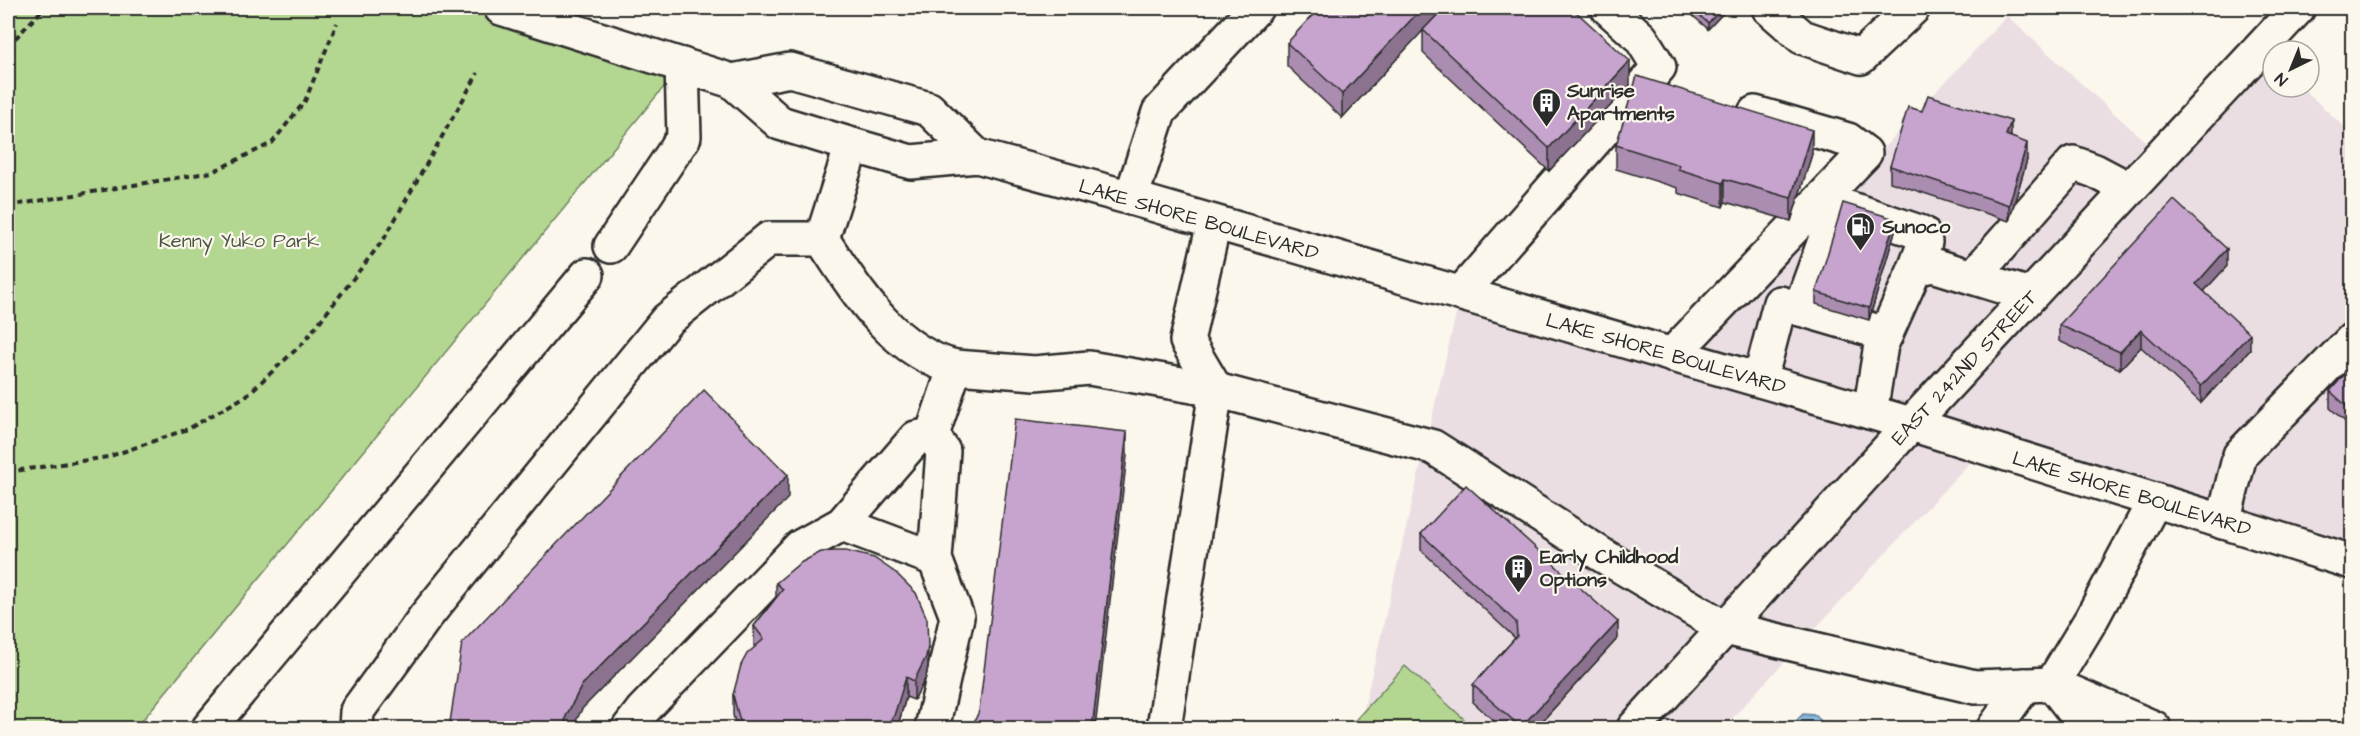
<svg xmlns="http://www.w3.org/2000/svg" width="2360" height="736" viewBox="0 0 2360 736" font-family="'Architects Daughter',sans-serif">
	<defs>
		<pattern id="water-rules" width="6" height="5" patternUnits="userSpaceOnUse" patternTransform="scale(1.5)"><rect width="6" height="5" fill="#8bbee7"/><path d="M0 2.5h6" fill="none" stroke="#78a3c6"/></pattern>
	</defs>
	<rect width="100%" height="100%" fill="#fbf7ec"/>
	<filter id="ink" filterUnits="userSpaceOnUse"><feTurbulence type="fractalNoise" baseFrequency=".0167" numOctaves="2"/><feDisplacementMap in="SourceGraphic" scale="12" xChannelSelector="R" yChannelSelector="G"/><feConvolveMatrix kernelMatrix="1 2 1 2 8 2 1 2 1" color-interpolation-filters="sRGB"/></filter>
	<g filter="url(#ink)">
		<polygon fill="#ebdee3" points="2007,16 2160,155 2260,48 2273,61 2273,87 2301,87 2352,134 2352,562 1984,447 1723,728 1474,728 1405,666 1363,712 1461,293 1686,359"/>
		<g fill="#b3d791" stroke="#6f815e" stroke-width="1.5">
			<polygon points="10,8 501,8 682,65 136,728 8,728 8,11"/>
			<polygon points="1405,666 1474,728 1348,728"/>
		</g>
		<polygon fill="url(#water-rules)" stroke="#65839c" stroke-width="1.5" points="1803,714 1815,715 1828,728 1789,728"/>
		<g fill="none" stroke-linecap="round" stroke-linejoin="round">
			<defs>
				<g id="minor">
					<polyline points="1769,8 1802,37 1861,57 1913,8"/>
					<polyline points="1131,198 1159,112 1256,8"/>
					<polyline points="1214,223 1187,341 1216,390 1433,447 1602,555 1725,628 1975,687 2052,684 2154,728"/>
					<path d="M822,239C855,289 893,352 955,367L932,435"/>
					<polyline points="822,239 852,145"/>
					<polyline points="611,246 684,137 682,65"/>
					<polyline points="1973,277 2073,163 2095,171 2129,189"/>
					<polyline points="1461,293 1659,67 1641,38 1608,8"/>
					<polyline points="1800,309 1834,216 1848,208 1922,233 1925,242 1915,269"/>
					<polyline points="1672,355 1865,153 1848,140 1755,113"/>
					<polyline points="955,367 1035,373 1089,368 1216,390 1164,728"/>
					<polyline points="1760,380 1780,303 1886,334"/>
					<polyline points="1870,412 1881,345 1915,269 1933,265 2030,295"/>
					<polyline points="2223,522 2240,455 2352,340"/>
					<polyline points="842,524 935,559"/>
					<polyline points="2052,684 2092,618 2155,500"/>
					<polyline points="2055,687 2087,728"/>
					<polyline points="209,728 587,275"/>
					<polyline points="356,728 357,711 426,616 667,320 769,239 822,239"/>
					<polyline points="629,728 642,711 800,547 842,524 916,438 932,435"/>
					<polyline points="932,728 957,617 935,559 943,451 932,435"/>
					<polyline points="1634,728 1911,424 2298,8"/>
					<polyline points="1994,728 2025,685"/>
				</g>
				<g id="major">
					<polyline points="501,8 732,81 780,123 852,145 911,162 977,156 1131,198 1911,424 2352,562"/>
					<polyline points="732,81 790,70 929,109 977,156"/>
				</g>
			</defs>
			<use href="#minor" stroke="#2b2b2b" stroke-width="38"/>
			<use href="#major" stroke="#2b2b2b" stroke-width="38"/>
			<g stroke="#2b2b2b" stroke-width="4" stroke-dasharray="6 4.5" stroke-linecap="butt">
				<polyline points="8,46 44,8"/>
				<polyline points="8,206 212,172 272,143 305,101 337,23"/>
				<polyline points="8,472 108,457 188,429 246,396 303,343 384,239 478,73"/>
			</g>
			<use href="#minor" stroke="#fbf7ec" stroke-width="33"/>
			<use href="#major" stroke="#fbf7ec" stroke-width="33"/>
		</g>
		<g fill="#aa8db1" stroke="#2b2b2b" stroke-width="1.5">
			<polygon points="1572,8 1630,85 1549,171 1423,53 1423,30 1342,118 1287,66 1287,43"/>
			<polygon points="1684,8 1728,8 1708,29"/>
			<polygon points="2011,137 2027,160 2009,221 1890,182 1890,166"/>
			<polygon points="1616,145 1812,154 1791,221 1725,202 1723,207 1678,193 1678,188 1616,169"/>
			<polygon points="1895,231 1869,320 1816,304 1816,292"/>
			<polygon points="2227,266 2204,291 2250,350 2201,403 2141,347 2120,369 2059,341 2059,325"/>
			<polygon points="2352,366 2352,428 2330,408 2330,391"/>
			<polygon points="1421,534 1618,638 1535,729 1503,729 1473,702 1473,685 1515,638 1421,550"/>
			<polygon points="776,583 928,666 926,677 914,700 906,697 897,729 737,729 733,715 733,695 755,647 754,646 754,626 776,597"/>
		</g>
		<g fill="#8b7390" stroke="#2b2b2b" stroke-width="1.5">
			<polygon points="1422,8 1444,8 1342,118 1342,94"/>
			<polygon points="1722,8 1728,8 1708,29 1708,23"/>
			<polygon points="1630,61 1630,85 1549,171 1549,148"/>
			<polygon points="2011,121 2011,137 2006,135"/>
			<polygon points="1812,130 1812,154 1791,221 1791,198"/>
			<polygon points="2027,143 2027,160 2009,221 2009,205"/>
			<polygon points="1725,179 1725,202 1723,207 1723,183"/>
			<polygon points="1895,219 1895,231 1869,320 1869,308"/>
			<polygon points="2227,249 2227,266 2196,300 2196,284"/>
			<polygon points="2141,330 2141,347 2120,369 2120,352"/>
			<polygon points="2250,334 2250,350 2201,403 2201,386"/>
			<polygon points="1127,432 1127,456 1095,729 1092,729"/>
			<polygon points="788,475 788,498 582,709 572,729 564,729 566,716 582,685"/>
			<polygon points="1618,622 1618,638 1535,729 1521,729 1521,727"/>
			<polygon points="928,647 928,666 926,677 914,700 914,681"/>
			<polygon points="906,677 906,697 897,729 884,729"/>
			<polygon points="877,721 877,729 873,729 873,725"/>
		</g>
		<g fill="#c6a4ce" stroke="#2b2b2b" stroke-width="1.5">
			<polygon points="1319,8 1422,8 1342,94 1287,43"/>
			<polygon points="1444,8 1572,8 1630,61 1549,148 1423,30"/>
			<polygon points="1691,8 1722,8 1708,23"/>
			<polygon points="1637,76 1812,130 1791,198 1725,179 1723,183 1678,169 1679,165 1616,145"/>
			<polygon points="1928,95 2011,121 2006,135 2027,143 2009,205 1890,166 1908,107 1922,111"/>
			<polygon points="2174,200 2227,249 2196,284 2250,334 2201,386 2141,330 2120,352 2059,325"/>
			<polygon points="1843,203 1895,219 1869,308 1816,292"/>
			<polygon points="2352,366 2352,411 2330,391"/>
			<polygon points="704,390 788,475 582,685 566,716 564,729 449,729 462,643"/>
			<polygon points="1015,419 1127,432 1092,729 971,729 979,711"/>
			<polygon points="1466,485 1618,622 1521,727 1473,685 1517,636 1516,622 1421,534"/>
			<polygon points="834,551 846,551 874,558 896,573 916,593 927,619 928,647 926,657 914,681 906,677 894,716 884,727 877,721 873,725 863,724 859,729 743,729 741,725 733,695 741,665 747,654 764,639 754,626 783,589 776,583 800,563 821,552"/>
		</g>
	</g>
	<defs>
		<symbol id="building-pin" viewBox="-11 -11 22 30"><path d="M0 17L-7.5 6A9.5 9.5 0 1 1 7.5 6Z" fill="#2b2b2b" stroke="#fbf7ec"/><path d="M-4-6H4V6H1V3H-1V6H-4ZM-2.5-4.3h1.7v1.8h-1.7ZM.8-4.3h1.7v1.8H.8ZM-2.5-1h1.7V.8h-1.7ZM.8-1h1.7V.8H.8Z" fill="#fff"/></symbol>
		<symbol id="fuel-pin" viewBox="-11 -11 22 30"><path d="M0 17L-7.5 6A9.5 9.5 0 1 1 7.5 6Z" fill="#2b2b2b" stroke="#fbf7ec"/><path d="M-5.5-6h7V0h2V4h1.3V-2.5L3-4.5l.8-.8L6-3V5H2.5V1h-1V6h-7ZM-4.2-4.7v3.2H.2V-4.7Z" fill="#fff"/></symbol>
	</defs>
	<g fill-rule="evenodd">
		<use href="#building-pin" x="1530" y="86" width="33" height="45"/>
		<use href="#fuel-pin" x="1844" y="210" width="33" height="45"/>
		<use href="#building-pin" x="1502" y="552" width="33" height="45"/>
	</g>
	<g text-anchor="middle" stroke-width="4.5" stroke-linejoin="round" paint-order="stroke">
		<g font-size="20" font-weight="bold" fill="#2b2b2b" stroke="#fbf7ec" text-anchor="start">
			<text x="1567" y="97">Sunrise<tspan x="1567" dy="23">Apartments</tspan></text>
			<text x="1882" y="233">Sunoco</text>
			<text x="1540" y="563">Early Childhood<tspan x="1540" dy="23">Options</tspan></text>
		</g>
		<g font-size="20" fill="#2b2b2b" stroke="#fbf7ec">
			<text transform="translate(1199 219) rotate(16)" y="7">LAKE SHORE BOULEVARD</text>
			<text transform="translate(1666 353) rotate(16)" y="7">LAKE SHORE BOULEVARD</text>
			<text transform="translate(1964 367) rotate(-47)" y="7">EAST 242ND STREET</text>
			<text transform="translate(2132 493) rotate(17)" y="7">LAKE SHORE BOULEVARD</text>
		</g>
		<g font-size="20" fill="#4d5644" stroke="#fbf7ec">
			<text x="239" y="247">Kenny Yuko Park</text>
		</g>
	</g>
	<rect width="2360" height="736" fill="none" stroke="#fbf7ec" stroke-width="30"/>
	<rect x="15" y="15" width="2330" height="706" fill="none" stroke="#2b2b2b" stroke-width="2" filter="url(#ink)"/>
	<g transform="translate(2291 69) rotate(223)"><circle r="28" fill="#fbf7ec" stroke="#a8a59f" stroke-width="1.5"/>
	<path d="M0-4.5L10 22L0 15L-10 22Z" fill="#2b2b2b"/>
	<text y="-9" font-size="16" font-weight="bold" text-anchor="middle" fill="#2b2b2b">N</text>
	</g>
</svg>
